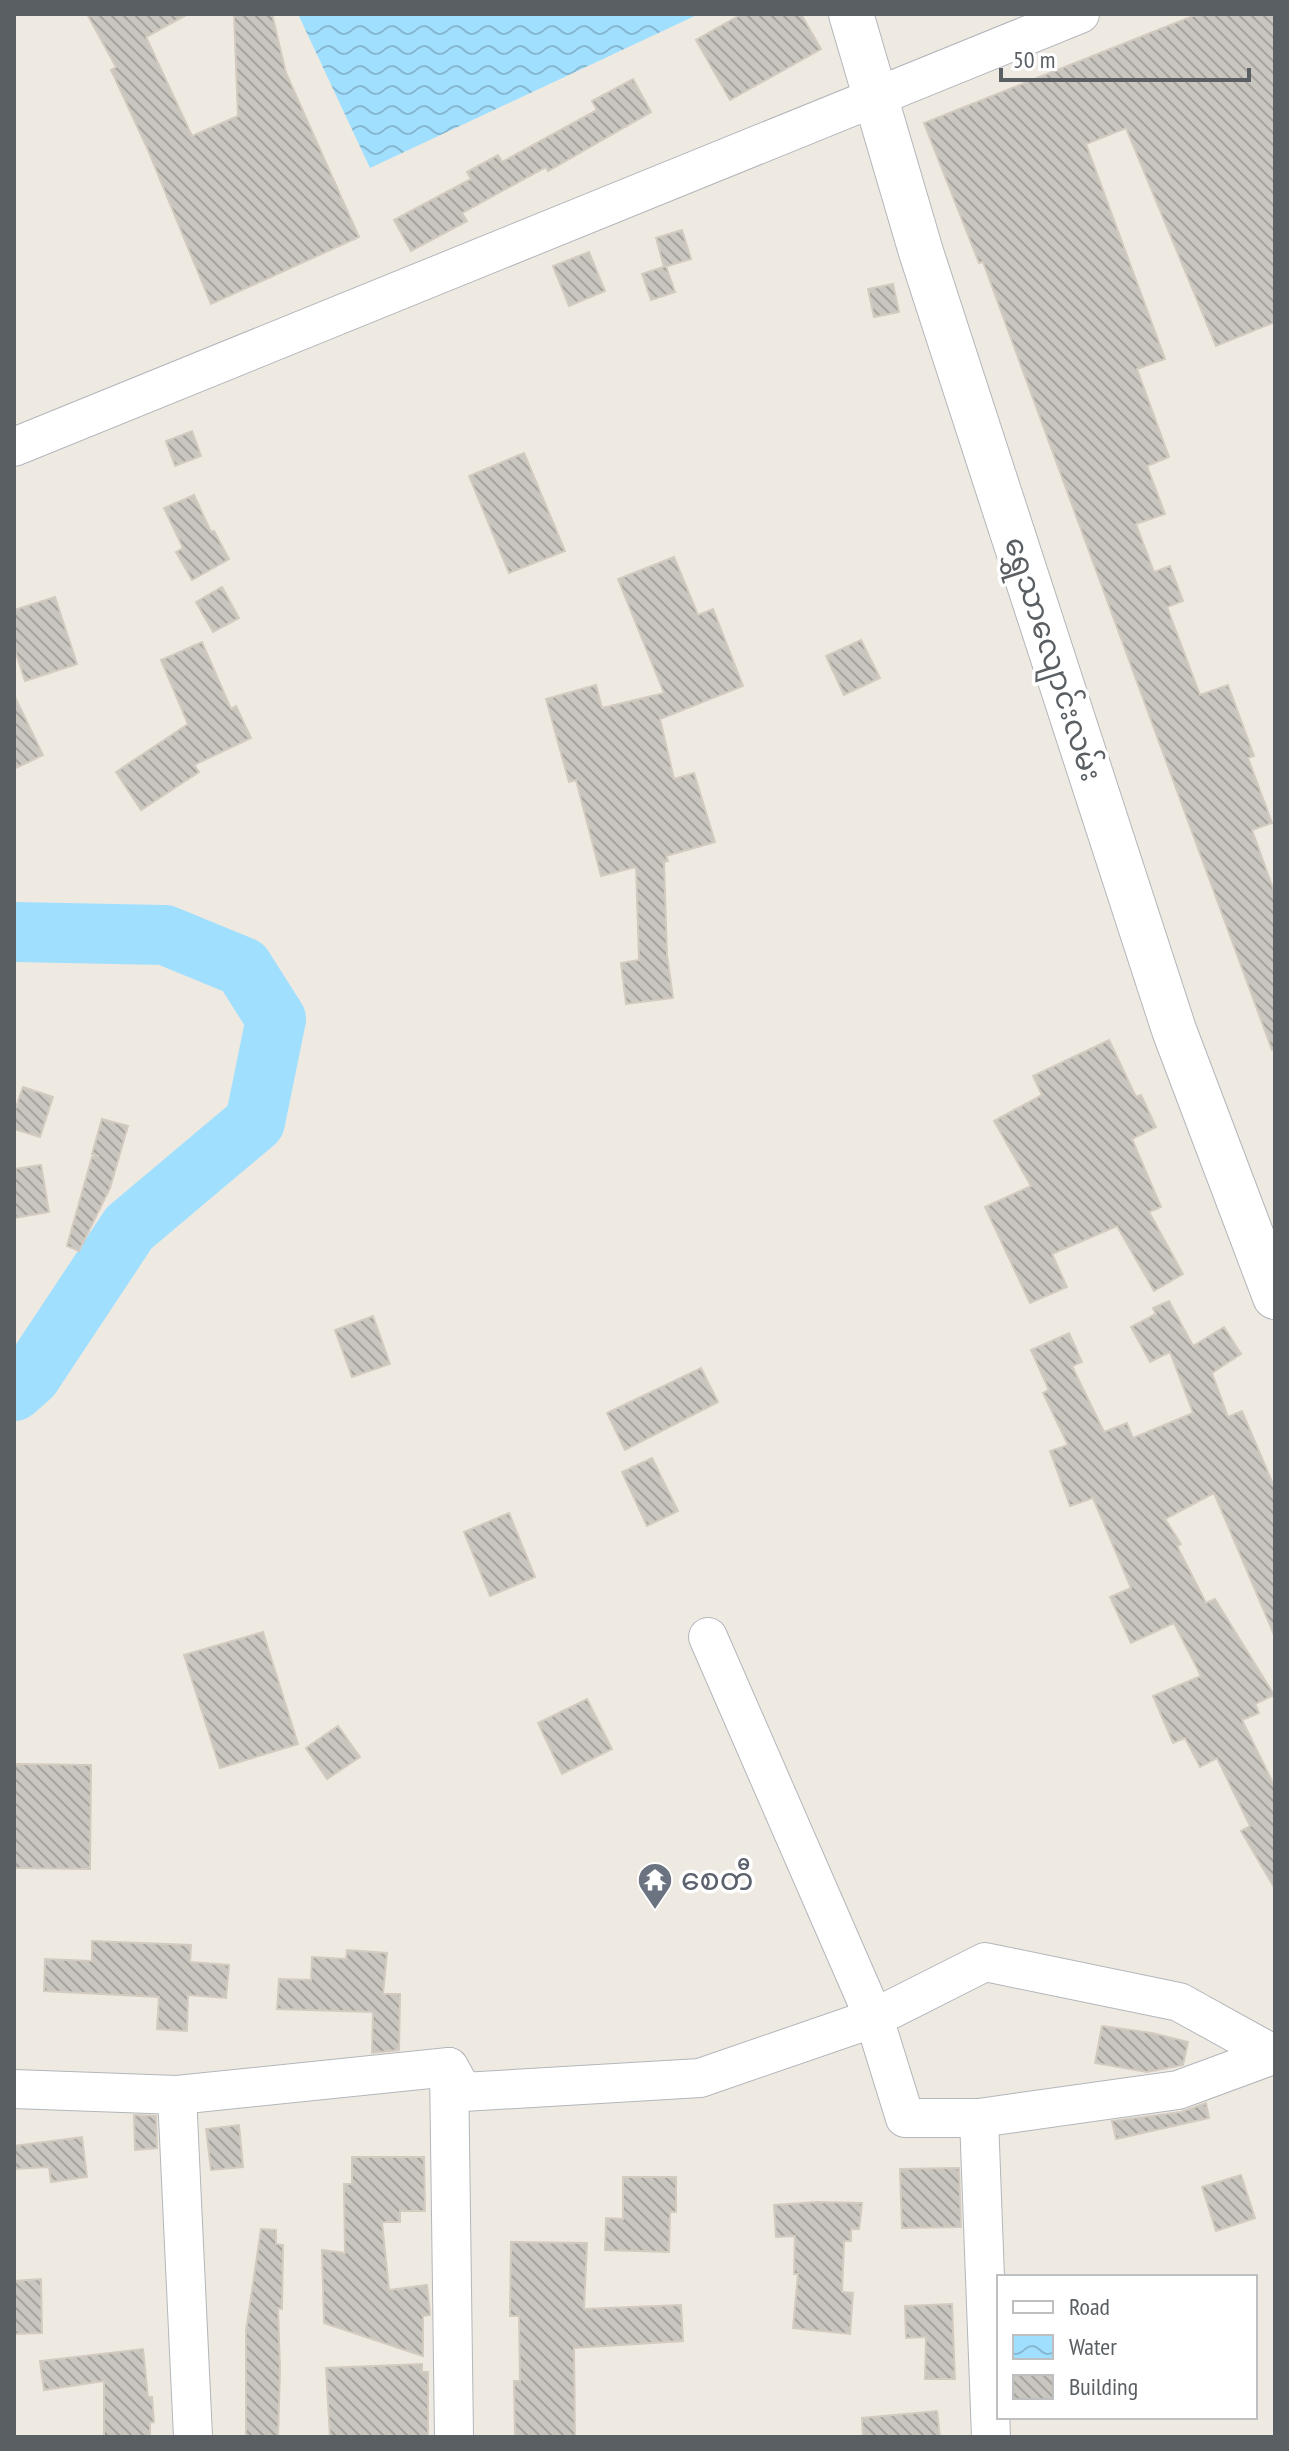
<svg xmlns="http://www.w3.org/2000/svg" width="1289" height="2451" viewBox="0 0 1289 2451" font-family="'PT Sans Narrow','Noto Sans Myanmar',sans-serif">
	<defs>
		<pattern id="water-waves" width="16" height="10" patternUnits="userSpaceOnUse" patternTransform="scale(2)"><rect width="16" height="10" fill="#a1dfff"/><path d="M0 5q4-4 8 0t8 0" fill="none" stroke="#86b8d2"/></pattern>
		<pattern id="building-back-hatch" width="6" height="6" patternUnits="userSpaceOnUse" patternTransform="scale(2)"><rect width="6" height="6" fill="#c9c5bf"/><path d="M-1 5l2 2M0 0l6 6M5-1l2 2" fill="none" stroke="#a6a39f"/></pattern>
	</defs>
	<rect width="100%" height="100%" fill="#eeeae2"/>
	<polygon fill="url(#water-waves)" points="298,14 699,14 370,168"/>
	<g fill="none" stroke-linecap="round" stroke-linejoin="round">
		<polyline stroke="#a1dfff" stroke-width="60" points="14,932 165,935 243,967 276,1019 255,1122 129,1228 31,1376 14,1391"/>
	</g>
	<g fill="url(#building-back-hatch)" stroke="#d3cbc0" stroke-width="2">
		<polygon points="87,14 188,14 146,37 192,136 238,116 234,14 272,14 286,73 359,237 211,304 148,150 111,70 116,67"/>
		<polygon points="742,14 801,14 821,49 730,100 696,40"/>
		<polygon points="1198,14 1275,14 1275,322 1216,346 1126,128 1086,144 1165,359 1137,369 1169,457 1147,466 1165,514 1136,524 1154,572 1170,566 1183,601 1167,607 1200,695 1228,685 1254,756 1248,758 1272,823 1252,830 1275,894 1275,1050 1272,1050 983,262 979,263 924,123"/>
		<polygon points="633,79 651,112 548,171 546,167 462,213 467,221 411,251 394,220 471,179 467,172 498,155 502,162 597,110 592,101"/>
		<polygon points="682,230 691,259 664,267 656,238"/>
		<polygon points="589,252 605,291 569,306 553,266"/>
		<polygon points="666,266 675,292 651,300 642,274"/>
		<polygon points="893,284 899,312 874,317 868,289"/>
		<polygon points="192,431 201,456 175,466 166,441"/>
		<polygon points="524,453 565,551 509,573 469,476"/>
		<polygon points="194,495 211,532 214,531 229,559 192,580 176,552 183,548 164,508"/>
		<polygon points="674,557 698,615 713,609 743,686 660,719 674,779 694,773 715,842 666,856 668,861 664,862 667,955 673,998 626,1004 621,963 639,960 636,867 601,876 576,780 569,782 546,699 596,685 602,708 664,693 618,579"/>
		<polygon points="222,587 239,618 213,632 196,602"/>
		<polygon points="55,597 77,664 25,681 14,647 14,610"/>
		<polygon points="861,640 880,678 844,695 826,656"/>
		<polygon points="202,642 231,709 236,706 251,738 194,765 199,772 141,810 116,772 188,724 161,660"/>
		<polygon points="14,695 43,755 14,769"/>
		<polygon points="1109,1040 1136,1097 1141,1095 1156,1127 1132,1139 1161,1207 1149,1212 1183,1274 1154,1291 1117,1226 1052,1254 1067,1287 1030,1303 985,1207 1031,1186 994,1121 1042,1095 1033,1076"/>
		<polygon points="23,1087 53,1097 40,1137 14,1129 14,1113"/>
		<polygon points="102,1119 128,1126 110,1188 79,1251 67,1246 92,1157 99,1156 92,1154"/>
		<polygon points="41,1165 49,1212 14,1218 14,1169"/>
		<polygon points="1169,1301 1193,1346 1224,1327 1241,1354 1212,1373 1228,1417 1242,1411 1275,1489 1275,1637 1214,1493 1165,1519 1181,1544 1177,1546 1206,1603 1215,1599 1274,1695 1255,1704 1259,1713 1242,1720 1275,1787 1275,1889 1241,1831 1250,1826 1217,1758 1200,1767 1185,1738 1173,1743 1153,1696 1201,1676 1174,1623 1131,1643 1110,1597 1131,1588 1093,1498 1070,1506 1050,1451 1068,1445 1043,1393 1049,1390 1031,1350 1069,1333 1082,1362 1072,1366 1104,1432 1127,1423 1133,1438 1193,1413 1170,1352 1150,1362 1131,1327 1156,1314 1153,1308"/>
		<polygon points="373,1316 390,1364 352,1377 335,1330"/>
		<polygon points="701,1368 718,1402 625,1450 607,1413"/>
		<polygon points="652,1458 678,1511 647,1526 622,1472"/>
		<polygon points="509,1513 535,1577 490,1596 464,1532"/>
		<polygon points="263,1632 298,1744 220,1768 184,1655"/>
		<polygon points="587,1699 612,1749 562,1774 538,1723"/>
		<polygon points="338,1726 360,1757 327,1779 306,1748"/>
		<polygon points="14,1764 91,1765 90,1869 14,1868"/>
		<polygon points="92,1941 191,1945 190,1962 229,1965 226,1998 188,1995 187,2031 157,2029 159,1997 44,1991 45,1959 92,1961"/>
		<polygon points="347,1950 387,1953 383,1994 400,1994 399,2050 372,2053 373,2012 277,2009 279,1979 311,1980 312,1957 346,1959"/>
		<polygon points="1102,2026 1152,2033 1188,2042 1183,2065 1147,2072 1095,2063"/>
		<polygon points="1206,2103 1209,2118 1116,2139 1112,2121 1181,2112"/>
		<polygon points="134,2115 156,2116 157,2148 135,2150"/>
		<polygon points="239,2125 243,2167 211,2170 206,2129"/>
		<polygon points="82,2137 87,2177 51,2182 49,2167 14,2169 14,2146"/>
		<polygon points="352,2157 424,2157 425,2211 400,2211 400,2222 382,2222 389,2290 427,2285 430,2315 423,2316 423,2356 324,2323 322,2250 345,2253 344,2184 352,2184"/>
		<polygon points="959,2168 961,2227 902,2228 900,2169"/>
		<polygon points="1241,2175 1255,2218 1216,2231 1202,2187"/>
		<polygon points="623,2177 676,2177 676,2212 670,2212 669,2252 605,2250 606,2218 623,2219"/>
		<polygon points="818,2202 862,2203 859,2229 851,2229 851,2241 844,2241 842,2292 853,2293 850,2334 793,2328 798,2274 794,2274 795,2236 776,2237 774,2205"/>
		<polygon points="261,2229 276,2230 276,2244 283,2245 282,2309 278,2308 280,2369 278,2437 246,2437 246,2331"/>
		<polygon points="511,2242 587,2243 584,2309 681,2305 683,2341 574,2348 575,2437 515,2437 514,2381 520,2381 519,2316 510,2316"/>
		<polygon points="41,2279 42,2333 14,2334 14,2281"/>
		<polygon points="952,2304 955,2379 925,2379 926,2337 906,2338 905,2306"/>
		<polygon points="143,2349 148,2397 152,2397 154,2422 150,2423 150,2437 104,2437 104,2381 44,2390 40,2361"/>
		<polygon points="422,2364 422,2372 428,2372 428,2437 330,2437 326,2368"/>
		<polygon points="937,2411 940,2437 863,2437 862,2418"/>
	</g>
	<g fill="none" stroke-linecap="round" stroke-linejoin="round">
		<defs>
			<g id="minor">
				<polyline points="14,447 1080,14"/>
				<polyline points="708,1637 874,2018 905,2118 979,2118 1178,2090 1273,2055"/>
				<polyline points="449,2067 454,2437"/>
				<polyline points="14,2089 177,2095 449,2067 463,2092 700,2078 874,2018 985,1962 1179,2002 1275,2055"/>
				<polyline points="177,2095 193,2437"/>
				<polyline points="979,2118 991,2437"/>
			</g>
			<polyline id="tertiary" points="851,14 921,252 1174,1030 1275,1297"/>
		</defs>
		<use href="#minor" stroke="#b3b6ba" stroke-width="40"/>
		<use href="#tertiary" stroke="#b3b6ba" stroke-width="46"/>
		<use href="#minor" stroke="#fff" stroke-width="38"/>
		<use href="#tertiary" stroke="#fff" stroke-width="44"/>
	</g>
	<defs>
		<symbol id="temple-pin" viewBox="-11 -11 22 30"><path d="M0 17L-7.5 6A9.5 9.5 0 1 1 7.5 6Z" fill="#6b7280" stroke="#fff"/><path d="M0-6L5-2H3V0L6.5 2.5H4V6H1.5V3h-3V6H-4V2.5H-6.5L-3 0V-2H-5Z" fill="#fff"/></symbol>
	</defs>
	<g fill-rule="evenodd">
		<use href="#temple-pin" x="635" y="1860" width="40" height="54"/>
	</g>
	<g text-anchor="middle" stroke-width="7" stroke-linejoin="round" paint-order="stroke">
		<g font-size="30" fill="#5a5f64" stroke="#fff">
			<text transform="translate(1053 659) rotate(72)" y="10">ရွှေသာလျောင်းလမ်း</text>
		</g>
		<g font-size="30" fill="#5b616d" stroke="#fff" text-anchor="start">
			<text x="681" y="1890">စေတီ</text>
		</g>
	</g>
	<rect width="1289" height="2451" fill="none" stroke="#5a5f64" stroke-width="32"/>
	<rect x="997" y="2275" width="260" height="144" fill="#ffffff" stroke="#bdbfc1" stroke-width="2"/>
	<rect x="1013" y="2301" width="40" height="12" fill="#ffffff" stroke="#bdbfc1" stroke-width="2"/>
	<text x="1069" y="2315" font-size="24" fill="#5a5f64">Road</text>
	<rect x="1013" y="2335" width="40" height="24" fill="url(#water-waves)" stroke="#bdbfc1" stroke-width="2"/>
	<text x="1069" y="2355" font-size="24" fill="#5a5f64">Water</text>
	<rect x="1013" y="2375" width="40" height="24" fill="url(#building-back-hatch)" stroke="#bdbfc1" stroke-width="2"/>
	<text x="1069" y="2395" font-size="24" fill="#5a5f64">Building</text>
	<path d="M1001 68v12h248v-12" fill="none" stroke="#5a5f64" stroke-width="4"/>
	<text x="1013" y="68" font-size="24" fill="#5a5f64" stroke="#ffffff" stroke-width="6" paint-order="stroke">50 m</text>
</svg>
